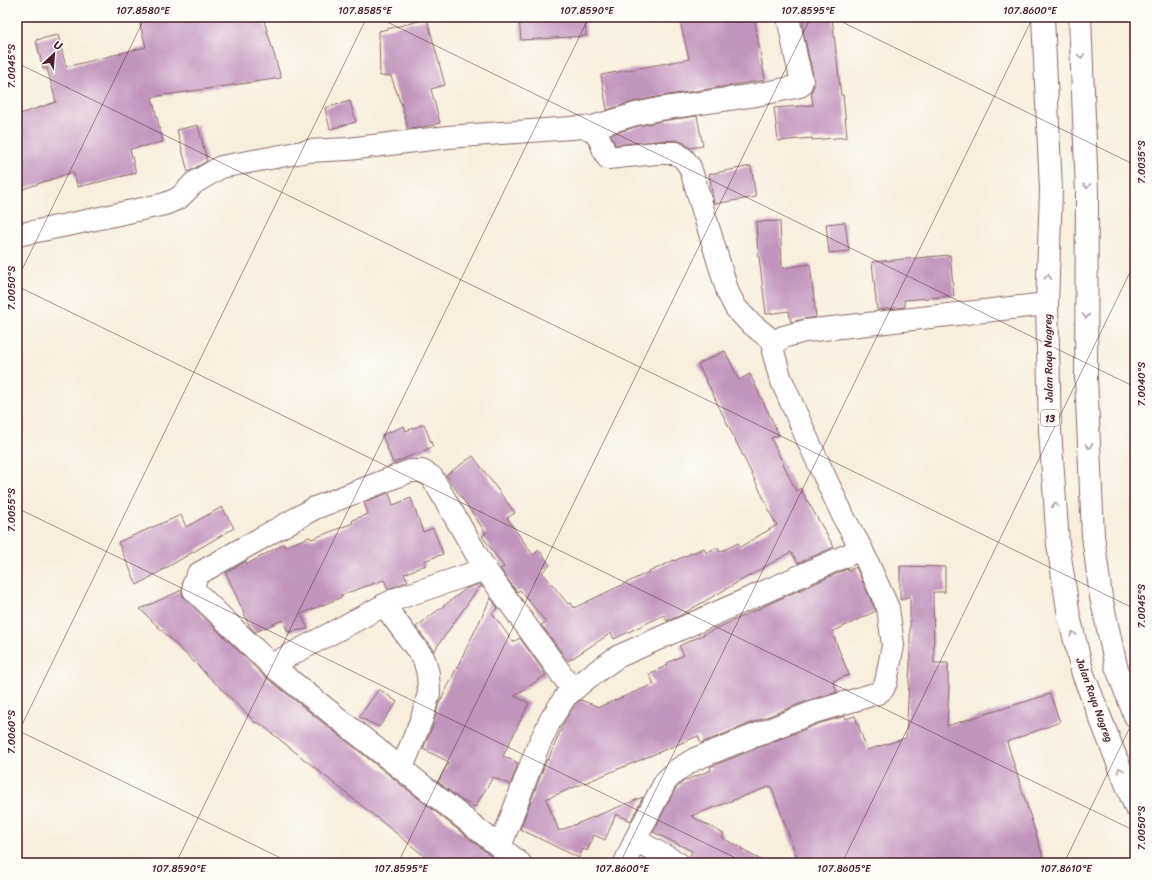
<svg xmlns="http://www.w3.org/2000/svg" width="1152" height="880" viewBox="0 0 1152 880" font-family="Sriracha,sans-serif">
	<rect width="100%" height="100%" fill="#fdfcf7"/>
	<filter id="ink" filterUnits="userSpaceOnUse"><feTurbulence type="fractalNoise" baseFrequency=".025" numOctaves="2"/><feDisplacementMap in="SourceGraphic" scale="8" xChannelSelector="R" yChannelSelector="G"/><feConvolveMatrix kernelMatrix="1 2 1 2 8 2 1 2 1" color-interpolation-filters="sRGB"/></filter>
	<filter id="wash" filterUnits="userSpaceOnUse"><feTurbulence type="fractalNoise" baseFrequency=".012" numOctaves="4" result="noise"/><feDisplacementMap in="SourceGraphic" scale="16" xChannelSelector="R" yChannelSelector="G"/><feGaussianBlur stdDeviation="0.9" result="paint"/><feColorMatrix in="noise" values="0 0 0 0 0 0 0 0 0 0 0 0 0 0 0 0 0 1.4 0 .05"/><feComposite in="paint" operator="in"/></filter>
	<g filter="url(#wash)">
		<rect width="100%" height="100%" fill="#f8eedd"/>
		<g id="blocks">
			<g fill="#c194bc">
				<polygon points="138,17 263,17 281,78 152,97 163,142 130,149 136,173 78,187 73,172 17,191 17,115 56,102 47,68 43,69 36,40 58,35 66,67 146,47"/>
				<polygon points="519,17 585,17 586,36 521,40"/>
				<polygon points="679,17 754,17 765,80 656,97 632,102 607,110 601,75 689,59"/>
				<polygon points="802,17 832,17 841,95 843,95 847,137 812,140 812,138 778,141 774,108 813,105 811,92 814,86 814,78 804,36"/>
				<polygon points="427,19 445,85 431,89 440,123 419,128 408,129 401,102 400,102 391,76 380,76 379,31"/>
				<polygon points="350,101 356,122 330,129 325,108"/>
				<polygon points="697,116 703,146 690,148 684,143 676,140 655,141 615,145 612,138 612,134 639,126 661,121"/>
				<polygon points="198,125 207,161 188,172 177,130"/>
				<polygon points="751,166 756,197 714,204 709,174"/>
				<polygon points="780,221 782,268 810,264 816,317 804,319 791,322 789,311 766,314 759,257 758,257 756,222"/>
				<polygon points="845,222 849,251 829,253 826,224"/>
				<polygon points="950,255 954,296 904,300 905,307 877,310 872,262"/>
				<polygon points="725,351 739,380 750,374 779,435 771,438 796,491 800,488 834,547 798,563 791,552 677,617 667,621 664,615 614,639 611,633 568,661 541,625 546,622 520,590 517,592 500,569 504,567 482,536 486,533 446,475 473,456 515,513 507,518 533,555 539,550 550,565 542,572 568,604 571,603 574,608 674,560 674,561 704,548 706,553 717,547 720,552 738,543 740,547 777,525 767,508 768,507 698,364"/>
				<polygon points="424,424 433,447 393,463 382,435 404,426 406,431"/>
				<polygon points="389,493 393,505 411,498 423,532 433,528 443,554 424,561 426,565 404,574 408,581 388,589 384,580 341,595 342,597 301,614 308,629 288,632 283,620 255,632 250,627 226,573 246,561 247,564 284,544 285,547 309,537 312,539 353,523 352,520 368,514 364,502"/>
				<polygon points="222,507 234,528 137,585 118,542 181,515 186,527"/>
				<polygon points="900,566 945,567 945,592 933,592 934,663 948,663 948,684 949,685 947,726 1050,694 1060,722 1007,742 1045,863 799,863 771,786 691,816 724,834 722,838 742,848 741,849 766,863 690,863 689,858 692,851 653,832 675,789 684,781 711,770 710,767 818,724 845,716 846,719 855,716 867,750 906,738 910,663 910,596 900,600"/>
				<polygon points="856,567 876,611 832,632 849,675 833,681 837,692 809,700 701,743 698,736 546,799 559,831 643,797 631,821 616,814 605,840 594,835 587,851 583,849 579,858 520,829 547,759 548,760 566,718 575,704 581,700 599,707 654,684 649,674 668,665 667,663 684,655 679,646 771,603 847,569 848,571"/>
				<polygon points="480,584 483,588 480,586 434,651 416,627 467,588"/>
				<polygon points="182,590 183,595 185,599 263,675 500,863 433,863 258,722 256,723 140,609"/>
				<polygon points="491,598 498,608 492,613 513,642 520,638 546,675 514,696 529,703 503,756 518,763 510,785 493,777 475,807 461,800 438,782 449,762 423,749 434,723 438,706"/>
				<polygon points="379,689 397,702 379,727 359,717"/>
			</g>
		</g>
	</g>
	<g filter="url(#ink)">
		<use href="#blocks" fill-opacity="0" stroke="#876769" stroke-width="1"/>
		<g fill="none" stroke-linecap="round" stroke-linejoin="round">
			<defs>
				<g id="street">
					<polyline points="589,128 636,114 659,109 756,95 800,86 802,81 796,57 788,17"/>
					<path d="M17,235L72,224L165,204L179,198L194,183L221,167L308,151L348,149L448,137L584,127C603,132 599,145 608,158L656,153H676L684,159L690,167L728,293L736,308L748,321L775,343"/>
					<polyline points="384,605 424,659 428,674 429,693 422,718 402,768"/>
					<polyline points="271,665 396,599 485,569"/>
					<polyline points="635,840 678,863"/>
					<polyline points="500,847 271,665 194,590 194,583 198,574 240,550 315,508 410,471 422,471 432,477 485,569 573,690"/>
					<polyline points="520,863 500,847 537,749 551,719 566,696 586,679 617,657 852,553 861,548 845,520 810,445 780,377 773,351 775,343 783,337 805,331 1047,304"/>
					<polyline points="625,863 635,840 665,782 677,770 695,759 814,712 878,693 883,689 886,682 893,645 888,608 861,548"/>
				</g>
				<g id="highway">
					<polyline points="1043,17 1051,190 1047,304 1050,430 1058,544 1069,616 1083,674 1135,806"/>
					<polyline points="1080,17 1087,193 1086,377 1093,536 1101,597 1116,666 1135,716"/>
				</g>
			</defs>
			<use href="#street" stroke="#876769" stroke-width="24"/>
			<use href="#highway" stroke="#876769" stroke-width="24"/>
			<use href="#street" stroke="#fff" stroke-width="22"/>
			<use href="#highway" stroke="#fff" stroke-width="22"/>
		</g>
		<defs><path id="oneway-chevron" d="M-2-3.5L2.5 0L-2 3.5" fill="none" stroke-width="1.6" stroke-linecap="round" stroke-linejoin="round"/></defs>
		<g stroke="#ae9aa0">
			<use href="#oneway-chevron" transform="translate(1081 56) rotate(87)"/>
			<use href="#oneway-chevron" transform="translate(1087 186) rotate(87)"/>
			<use href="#oneway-chevron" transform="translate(1048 277) rotate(-88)"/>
			<use href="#oneway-chevron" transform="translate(1086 316) rotate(91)"/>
			<use href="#oneway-chevron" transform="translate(1089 446) rotate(87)"/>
			<use href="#oneway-chevron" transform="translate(1055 505) rotate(-94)"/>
			<use href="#oneway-chevron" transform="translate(1073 634) rotate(-104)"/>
			<use href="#oneway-chevron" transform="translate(1120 770) rotate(-111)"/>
		</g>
	</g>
	<path fill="none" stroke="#4a1f2b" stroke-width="1" stroke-opacity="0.45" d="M377,17L1135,387M832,17L1135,165M17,63L1135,609M17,280L145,17M17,286L1135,831M17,508L746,863M17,730L291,863M17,735L367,17M176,863L589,17M398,863L811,17M620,863L1033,17M842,863L1135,262M1064,863L1135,717"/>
	<g text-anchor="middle" stroke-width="3.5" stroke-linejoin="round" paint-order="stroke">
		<rect fill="#fdfcf7" stroke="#806168" stroke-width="1" x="1041" y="410" width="18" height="16" rx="3"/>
		<g font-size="10" font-weight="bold" fill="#4a1f2b">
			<text x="1050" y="422">13</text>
		</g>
		<g font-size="11" fill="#4a1f2b" stroke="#fdfcf7">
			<text transform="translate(1048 358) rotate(-91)" y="4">Jalan Raya Nagreg</text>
			<text transform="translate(1095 700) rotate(70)" y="4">Jalan Raya Nagreg</text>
		</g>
	</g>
	<rect width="1152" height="880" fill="none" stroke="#fdfcf7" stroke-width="44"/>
	<g transform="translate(54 54) rotate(26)" stroke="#fdfcf7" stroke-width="3" paint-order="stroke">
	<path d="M0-3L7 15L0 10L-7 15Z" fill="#4a1f2b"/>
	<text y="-6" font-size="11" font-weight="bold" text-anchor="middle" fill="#4a1f2b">U</text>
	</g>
	<rect x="22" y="22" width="1108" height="836" fill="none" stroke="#4a1f2b" stroke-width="1.5"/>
	<g font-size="10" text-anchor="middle" fill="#4a1f2b">
		<text x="143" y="14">107.8580°E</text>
		<text x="365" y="14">107.8585°E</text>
		<text x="587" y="14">107.8590°E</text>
		<text x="808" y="14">107.8595°E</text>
		<text x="1030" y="14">107.8600°E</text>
		<text transform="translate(11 66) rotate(-90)" y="4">7.0045°S</text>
		<text transform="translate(1141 162) rotate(-90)" y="4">7.0035°S</text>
		<text transform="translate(11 288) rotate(-90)" y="4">7.0050°S</text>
		<text transform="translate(1141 384) rotate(-90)" y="4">7.0040°S</text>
		<text transform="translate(11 510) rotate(-90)" y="4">7.0055°S</text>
		<text transform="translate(1141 606) rotate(-90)" y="4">7.0045°S</text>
		<text transform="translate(11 732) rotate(-90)" y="4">7.0060°S</text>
		<text transform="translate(1141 828) rotate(-90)" y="4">7.0050°S</text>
		<text x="179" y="872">107.8590°E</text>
		<text x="401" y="872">107.8595°E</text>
		<text x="622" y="872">107.8600°E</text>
		<text x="844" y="872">107.8605°E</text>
		<text x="1066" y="872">107.8610°E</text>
	</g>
</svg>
